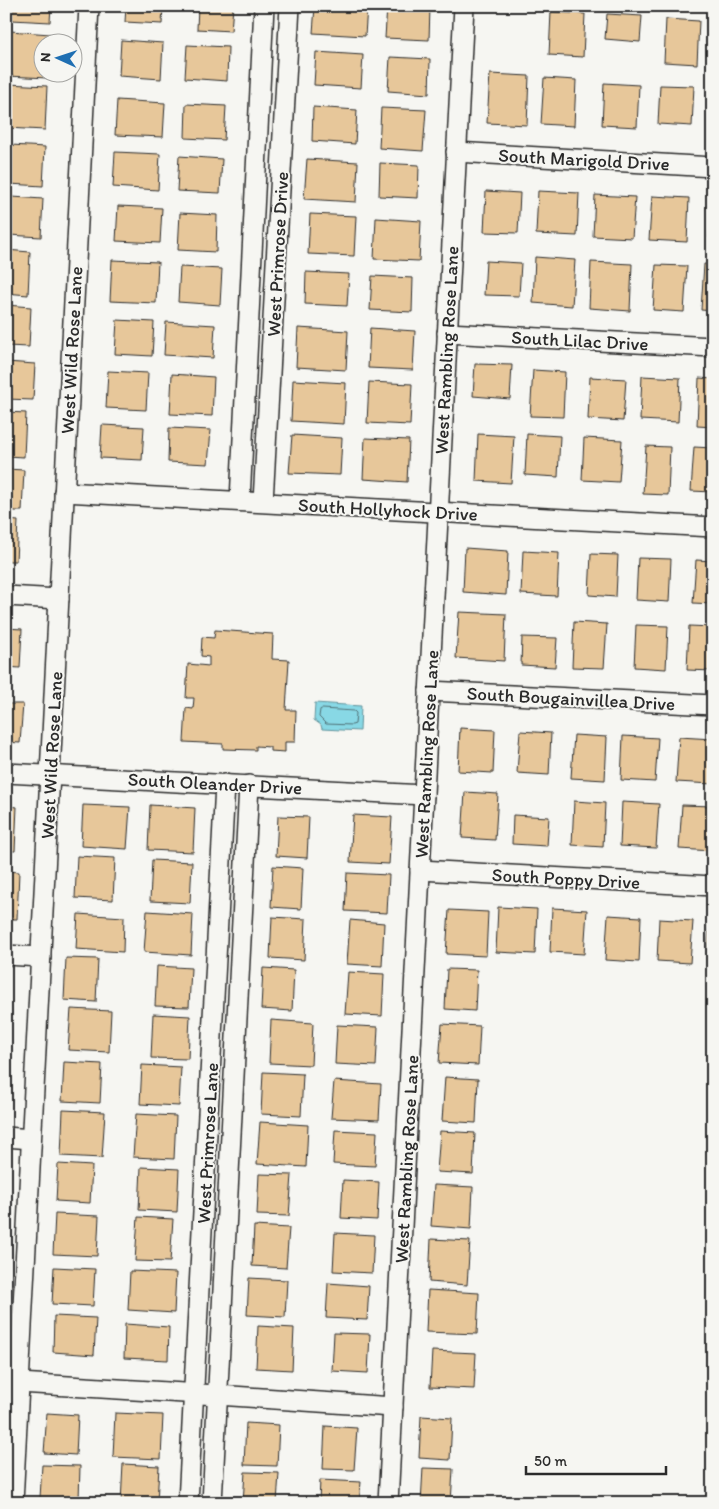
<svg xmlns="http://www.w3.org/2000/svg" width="719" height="1509" viewBox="0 0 719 1509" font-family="Itim,sans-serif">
	<rect width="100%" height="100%" fill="#f6f6f2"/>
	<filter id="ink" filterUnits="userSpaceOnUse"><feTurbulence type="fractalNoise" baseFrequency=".02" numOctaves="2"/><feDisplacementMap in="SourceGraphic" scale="10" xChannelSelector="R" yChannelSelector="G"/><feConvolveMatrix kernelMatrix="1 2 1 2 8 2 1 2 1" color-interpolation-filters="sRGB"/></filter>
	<g filter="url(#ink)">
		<polygon fill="#88d8e5" stroke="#63939b" points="315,703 361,706 360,731 322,729 321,725 314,720"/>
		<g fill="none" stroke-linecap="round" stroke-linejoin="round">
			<polygon stroke="#507075" stroke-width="1" points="322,709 354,711 356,713 355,724 352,725 326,724 319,717 320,710"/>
		</g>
		<g fill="#e7c79a" stroke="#2b2b2b">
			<polygon points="13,6 51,6 50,22 12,20"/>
			<polygon points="126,6 163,6 162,24 125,22"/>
			<polygon points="198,6 233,6 231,31 197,29"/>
			<polygon points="315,6 367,6 365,36 313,33"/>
			<polygon points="387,6 430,7 429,40 385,38"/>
			<polygon points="551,12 585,14 583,57 549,55"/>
			<polygon points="607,14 642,16 640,42 605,39"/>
			<polygon points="666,19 699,21 697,64 664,62"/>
			<polygon points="10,31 50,34 50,42 42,42 42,72 48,72 48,78 7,76"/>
			<polygon points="121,40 163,43 161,79 119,76"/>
			<polygon points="187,45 228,47 227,81 185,78"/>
			<polygon points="316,52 363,55 361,88 314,85"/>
			<polygon points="390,57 430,59 429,94 388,91"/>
			<polygon points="490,74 529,76 527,125 487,123"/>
			<polygon points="544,78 576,80 574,126 541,124"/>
			<polygon points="604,83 639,85 637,127 602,125"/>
			<polygon points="8,84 47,86 45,130 6,128"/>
			<polygon points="660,85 694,86 692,126 658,124"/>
			<polygon points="117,100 165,103 163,137 115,135"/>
			<polygon points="186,104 226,106 224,140 185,138"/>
			<polygon points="313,107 357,110 355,144 312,141"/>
			<polygon points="381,108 426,110 423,151 379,148"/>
			<polygon points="11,145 45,147 43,186 9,184"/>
			<polygon points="115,152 160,154 158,190 113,187"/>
			<polygon points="179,156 222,159 220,193 177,191"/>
			<polygon points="307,159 358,162 356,202 304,199"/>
			<polygon points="380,163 419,165 418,198 379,196"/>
			<polygon points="486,191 520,193 518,233 484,232"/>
			<polygon points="538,191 579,193 577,236 536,234"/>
			<polygon points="595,195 635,197 632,238 593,236"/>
			<polygon points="652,196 689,198 687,242 649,240"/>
			<polygon points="12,197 43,199 41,237 9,235"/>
			<polygon points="711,199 713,199 713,238 709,238"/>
			<polygon points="118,206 162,208 160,243 116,241"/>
			<polygon points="180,213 217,215 216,252 178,250"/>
			<polygon points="310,214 356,216 354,256 308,254"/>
			<polygon points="376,218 421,221 419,261 374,259"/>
			<polygon points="6,250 30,252 28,295 6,293"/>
			<polygon points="535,257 575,260 572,306 533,303"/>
			<polygon points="112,260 158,262 156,303 110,301"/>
			<polygon points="486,261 521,263 519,296 484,295"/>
			<polygon points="591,262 632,264 630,311 589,308"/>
			<polygon points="704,264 713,265 713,311 701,310"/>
			<polygon points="656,265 687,266 684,312 653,310"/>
			<polygon points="180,267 222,269 220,305 178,302"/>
			<polygon points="306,272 349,274 347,306 305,304"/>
			<polygon points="372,276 413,278 412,312 370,310"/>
			<polygon points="6,305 31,307 29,347 6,346"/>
			<polygon points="117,320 154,322 152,356 115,354"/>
			<polygon points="166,322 215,325 213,358 164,355"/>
			<polygon points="298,328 348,331 346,370 296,367"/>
			<polygon points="370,328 415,331 413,370 368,368"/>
			<polygon points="6,362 35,364 33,400 6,399"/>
			<polygon points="475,364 512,365 510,399 473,396"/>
			<polygon points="533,370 565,372 563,417 530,416"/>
			<polygon points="108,371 148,373 146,410 106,408"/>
			<polygon points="172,374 214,377 212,416 170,414"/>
			<polygon points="642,376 680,378 678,422 640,420"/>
			<polygon points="590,377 626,379 623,421 588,419"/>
			<polygon points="699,378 713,379 713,427 697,426"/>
			<polygon points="293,380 346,383 344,424 291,421"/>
			<polygon points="369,382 412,384 410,425 367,423"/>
			<polygon points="6,412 26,413 24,457 6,456"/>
			<polygon points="102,425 144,427 142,460 100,458"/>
			<polygon points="169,428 211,430 208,464 168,462"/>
			<polygon points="478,434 514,436 511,483 476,481"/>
			<polygon points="527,434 560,436 558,477 525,475"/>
			<polygon points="292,435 342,438 340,475 289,473"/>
			<polygon points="365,438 409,440 407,482 363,479"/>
			<polygon points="584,438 622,440 619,482 582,480"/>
			<polygon points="646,446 670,447 668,495 643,494"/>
			<polygon points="694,447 713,448 713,492 691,491"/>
			<polygon points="6,469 24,470 22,511 6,511"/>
			<polygon points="6,520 18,521 16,561 6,561"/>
			<polygon points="465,548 508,551 506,595 463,592"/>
			<polygon points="523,551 559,553 557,596 521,594"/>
			<polygon points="591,554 618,555 616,597 589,595"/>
			<polygon points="638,558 671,559 669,602 636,600"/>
			<polygon points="696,560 713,561 713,604 693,603"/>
			<polygon points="459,612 506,614 504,661 456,658"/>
			<polygon points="574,622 607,624 604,668 572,667"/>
			<polygon points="636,625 668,626 666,669 634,667"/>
			<polygon points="689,626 713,627 713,671 687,670"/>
			<polygon points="6,628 22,629 20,668 6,667"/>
			<polygon points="215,630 273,634 272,659 289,660 286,710 296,710 295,742 285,742 285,752 270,751 270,747 256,746 256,750 223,749 223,744 184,742 186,708 193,709 194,698 186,698 188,664 209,666 209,657 201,656 202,637 214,638"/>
			<polygon points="522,637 557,638 555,667 521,665"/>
			<polygon points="6,704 23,704 20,743 6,742"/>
			<polygon points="460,728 495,730 493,773 458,771"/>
			<polygon points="520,731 551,733 549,775 517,773"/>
			<polygon points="574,735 607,737 605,780 571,778"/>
			<polygon points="623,736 658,738 655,782 621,780"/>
			<polygon points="679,737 713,739 713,784 676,782"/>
			<polygon points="465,792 498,794 495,840 462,838"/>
			<polygon points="574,801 605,803 603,847 572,845"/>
			<polygon points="622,802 659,804 656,848 620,846"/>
			<polygon points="83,805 130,807 127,849 81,846"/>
			<polygon points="150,805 195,808 193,852 148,850"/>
			<polygon points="682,805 713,806 713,851 679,849"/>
			<polygon points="6,806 17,807 15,851 6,851"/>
			<polygon points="353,815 392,817 389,864 350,862"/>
			<polygon points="513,815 549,817 547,846 512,844"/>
			<polygon points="278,816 309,817 307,858 276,856"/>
			<polygon points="77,856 115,858 113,900 75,898"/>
			<polygon points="152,860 192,862 190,903 150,901"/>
			<polygon points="273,866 303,868 301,909 271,907"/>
			<polygon points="6,871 19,872 17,919 6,919"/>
			<polygon points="347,873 389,875 387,913 345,911"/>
			<polygon points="498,907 537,909 535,954 496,952"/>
			<polygon points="552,908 587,910 584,954 550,952"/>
			<polygon points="449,910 488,912 486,956 446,954"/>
			<polygon points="147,911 193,914 191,955 144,952"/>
			<polygon points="78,914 124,917 123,952 76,949"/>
			<polygon points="608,915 641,917 639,962 605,960"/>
			<polygon points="272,917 306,919 304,960 270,958"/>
			<polygon points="659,919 693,921 690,963 657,961"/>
			<polygon points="350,920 384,923 382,966 347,964"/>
			<polygon points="709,921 713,922 713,963 707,963"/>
			<polygon points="66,958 98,959 96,1002 64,1000"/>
			<polygon points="157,966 191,968 189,1007 155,1006"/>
			<polygon points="263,968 294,970 292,1011 261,1009"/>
			<polygon points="447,969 477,970 475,1011 445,1009"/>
			<polygon points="348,972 384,974 382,1016 345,1014"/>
			<polygon points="71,1009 111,1011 109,1052 68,1050"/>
			<polygon points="153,1014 190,1016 188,1059 151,1058"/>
			<polygon points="271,1020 313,1023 311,1065 269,1063"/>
			<polygon points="442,1024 480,1026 478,1065 439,1063"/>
			<polygon points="337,1025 378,1027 376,1066 335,1064"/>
			<polygon points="64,1062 102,1064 100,1103 62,1101"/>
			<polygon points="142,1065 181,1067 179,1106 140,1104"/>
			<polygon points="263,1072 303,1074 301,1116 261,1114"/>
			<polygon points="445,1077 478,1079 476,1123 442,1121"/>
			<polygon points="334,1081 381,1084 379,1120 331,1118"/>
			<polygon points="63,1110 105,1112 102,1158 61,1156"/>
			<polygon points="136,1114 176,1116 174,1159 133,1157"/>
			<polygon points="260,1122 308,1125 306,1167 257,1164"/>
			<polygon points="335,1130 377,1132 375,1166 333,1164"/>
			<polygon points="440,1131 475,1133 473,1174 437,1172"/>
			<polygon points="58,1164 92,1166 90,1203 56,1201"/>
			<polygon points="141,1167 179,1169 177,1212 139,1210"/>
			<polygon points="259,1174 292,1175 289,1216 257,1215"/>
			<polygon points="343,1180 379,1182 377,1220 341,1218"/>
			<polygon points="434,1185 473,1187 471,1229 431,1226"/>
			<polygon points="55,1214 99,1216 97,1256 53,1254"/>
			<polygon points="138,1217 173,1219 170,1262 135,1261"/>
			<polygon points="254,1226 289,1228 286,1268 252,1266"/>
			<polygon points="335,1233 374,1235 372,1273 333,1271"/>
			<polygon points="431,1239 470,1241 467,1285 429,1282"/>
			<polygon points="54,1267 95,1269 93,1306 52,1304"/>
			<polygon points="130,1271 176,1273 174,1313 128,1310"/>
			<polygon points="249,1278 287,1280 285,1317 247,1315"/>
			<polygon points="328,1283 369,1286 367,1320 326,1318"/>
			<polygon points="428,1290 479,1293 477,1334 426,1332"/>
			<polygon points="54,1316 96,1318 94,1355 53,1352"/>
			<polygon points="125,1324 169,1327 168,1360 124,1358"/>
			<polygon points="258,1326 294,1328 292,1370 256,1368"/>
			<polygon points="334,1333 370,1334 368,1373 332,1371"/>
			<polygon points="432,1351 476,1353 474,1389 430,1387"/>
			<polygon points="47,1413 78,1415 76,1455 44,1453"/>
			<polygon points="115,1413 163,1415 161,1459 113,1457"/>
			<polygon points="421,1416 452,1418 450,1460 419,1458"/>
			<polygon points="246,1423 279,1425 277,1466 244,1465"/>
			<polygon points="325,1426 357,1428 354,1470 323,1469"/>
			<polygon points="123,1464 159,1466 157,1503 121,1503"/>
			<polygon points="42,1465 80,1466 79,1500 40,1498"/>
			<polygon points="423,1468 453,1469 451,1503 421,1503"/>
			<polygon points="245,1472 279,1473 277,1503 243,1503"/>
			<polygon points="320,1480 361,1482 359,1503 319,1503"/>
		</g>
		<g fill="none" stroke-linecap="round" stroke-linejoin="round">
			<defs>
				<g id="minor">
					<polyline points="456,152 713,167"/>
					<polyline points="447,333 713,347"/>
					<polyline points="64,492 713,527"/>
					<polyline points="240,501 264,6"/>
					<polyline points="263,502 290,6"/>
					<polyline points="6,596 59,599"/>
					<polyline points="429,691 713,705"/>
					<polyline points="6,773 424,795"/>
					<polyline points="420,870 713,886"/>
					<polyline points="6,955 41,957"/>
					<polyline points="6,1137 31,1139"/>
					<polyline points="19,1383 217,1395 393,1407"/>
					<polyline points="13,1503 89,6"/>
					<polyline points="188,1503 225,784"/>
					<polyline points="212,1503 249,785"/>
					<polyline points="388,1503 464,6"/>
				</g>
			</defs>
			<use href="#minor" stroke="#2b2b2b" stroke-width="22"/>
			<use href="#minor" stroke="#f6f6f2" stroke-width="19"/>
		</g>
	</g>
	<g text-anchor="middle" stroke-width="4" stroke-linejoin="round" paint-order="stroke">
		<g font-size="19" fill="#2b2b2b" stroke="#f6f6f2">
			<text transform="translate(584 159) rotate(3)" y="7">South Marigold Drive</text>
			<text transform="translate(277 254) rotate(-87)" y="7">West Primrose Drive</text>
			<text transform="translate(580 340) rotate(3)" y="7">South Lilac Drive</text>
			<text transform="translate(71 350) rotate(-87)" y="7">West Wild Rose Lane</text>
			<text transform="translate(446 350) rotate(-87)" y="7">West Rambling Rose Lane</text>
			<text transform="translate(388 509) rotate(3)" y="7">South Hollyhock Drive</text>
			<text transform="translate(571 698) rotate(3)" y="7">South Bougainvillea Drive</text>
			<text transform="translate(426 754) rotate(-87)" y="7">West Rambling Rose Lane</text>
			<text transform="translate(51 755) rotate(-87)" y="7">West Wild Rose Lane</text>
			<text transform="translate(215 783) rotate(3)" y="7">South Oleander Drive</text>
			<text transform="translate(566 878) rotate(3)" y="7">South Poppy Drive</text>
			<text transform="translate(207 1143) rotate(-87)" y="7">West Primrose Lane</text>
			<text transform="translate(406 1159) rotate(-87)" y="7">West Rambling Rose Lane</text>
		</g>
	</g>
	<rect width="719" height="1509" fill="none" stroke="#f6f6f2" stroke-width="25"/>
	<rect x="12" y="12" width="694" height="1484" fill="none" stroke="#2b2b2b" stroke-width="2" filter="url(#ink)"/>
	<g transform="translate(58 58) rotate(273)"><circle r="24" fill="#f6f6f2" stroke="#a5a5a2"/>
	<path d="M0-4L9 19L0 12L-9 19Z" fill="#1f6fb2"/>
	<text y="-8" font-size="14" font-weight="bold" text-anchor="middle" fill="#2b2b2b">N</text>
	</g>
	<path d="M526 1466v8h140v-8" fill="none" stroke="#2b2b2b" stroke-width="2.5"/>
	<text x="534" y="1466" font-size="15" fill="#2b2b2b" stroke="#f6f6f2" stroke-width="4" paint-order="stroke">50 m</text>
</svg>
